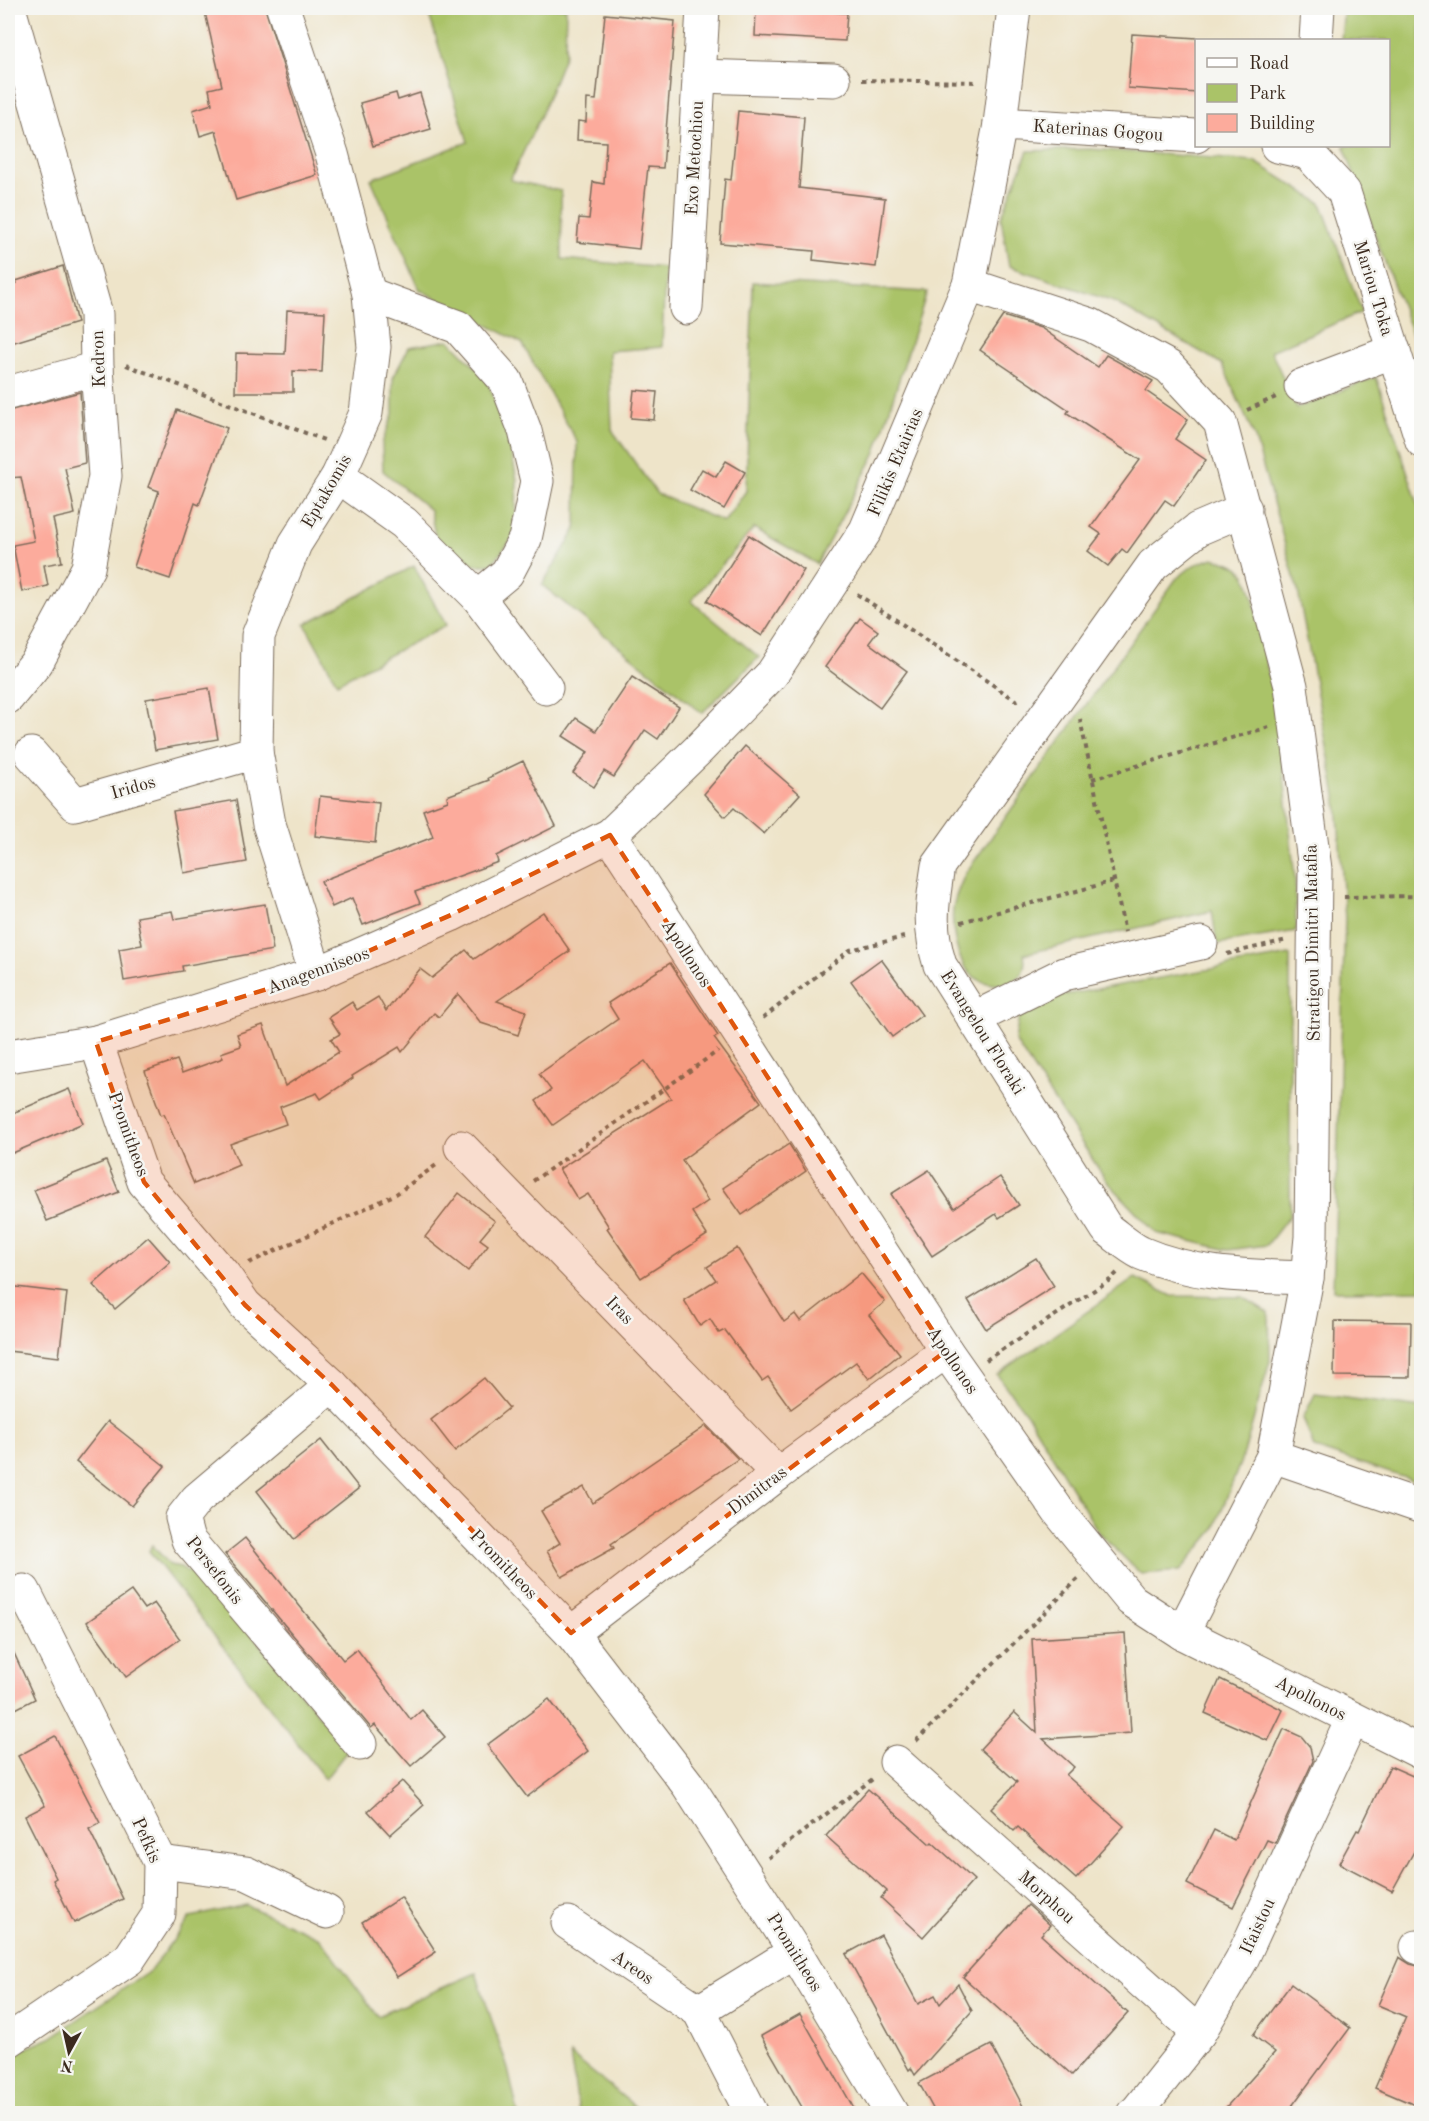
<svg xmlns="http://www.w3.org/2000/svg" width="1429" height="2121" viewBox="0 0 1429 2121" font-family="'Old Standard TT',serif">
	<rect width="100%" height="100%" fill="#f6f6f2"/>
	<filter id="ink" filterUnits="userSpaceOnUse"><feTurbulence type="fractalNoise" baseFrequency=".0167" numOctaves="2"/><feDisplacementMap in="SourceGraphic" scale="12" xChannelSelector="R" yChannelSelector="G"/><feConvolveMatrix kernelMatrix="1 2 1 2 8 2 1 2 1" color-interpolation-filters="sRGB"/></filter>
	<filter id="wash" filterUnits="userSpaceOnUse"><feTurbulence type="fractalNoise" baseFrequency=".008" numOctaves="4" result="noise"/><feDisplacementMap in="SourceGraphic" scale="24" xChannelSelector="R" yChannelSelector="G"/><feGaussianBlur stdDeviation="1.35" result="paint"/><feColorMatrix in="noise" values="0 0 0 0 0 0 0 0 0 0 0 0 0 0 0 0 0 1.4 0 .05"/><feComposite in="paint" operator="in"/></filter>
	<g filter="url(#wash)">
		<rect width="100%" height="100%" fill="#eee4c9"/>
		<g fill="#aac368" stroke="#727643" stroke-width="1.5">
			<polygon points="427,8 566,8 565,54 541,115 510,180 561,191 562,259 665,268 662,347 609,351 612,430 657,494 724,522 746,491 753,282 927,292 876,452 817,564 754,528 691,601 759,657 702,713 542,585 576,529 577,442 522,343 420,290 371,179 468,142"/>
			<polygon points="1344,8 1421,8 1421,358 1376,238 1344,146 1388,146 1388,40 1341,40"/>
			<polygon points="1090,149 1254,161 1321,203 1362,312 1271,351 1297,408 1376,377 1421,513 1421,1290 1333,1291 1345,919 1337,801 1298,591 1255,438 1222,364 1114,302 1009,266 1001,218 1028,151"/>
			<polygon points="449,340 486,378 506,427 517,480 515,535 491,565 465,565 436,539 430,510 383,471 382,443 393,414 393,378 409,347"/>
			<path d="M1213,558C1241,565 1245,568 1253,596L1279,728L1295,879L1296,931L1217,944L1212,911L1024,954C1031,990 985,992 968,971C956,956 951,928 953,909C954,897 961,885 965,874L1176,579L1194,565Z"/>
			<polygon points="414,566 446,625 337,683 305,624"/>
			<polygon points="1290,955 1290,1215 1267,1245 1228,1250 1156,1233 1106,1180 1015,1041 1020,1009 1058,996"/>
			<polygon points="1135,1278 1172,1296 1243,1297 1269,1313 1270,1361 1244,1453 1214,1530 1180,1571 1141,1574 1099,1533 1029,1417 997,1375"/>
			<polygon points="1315,1394 1421,1408 1421,1483 1314,1448 1303,1418"/>
			<polygon points="152,1545 170,1565 181,1567 188,1572 195,1566 348,1750 325,1779 149,1551"/>
			<polygon points="246,1905 320,1938 378,2016 476,1973 508,2069 518,2113 8,2114 8,2056 50,2038 150,1971 191,1917"/>
			<polygon points="570,2054 643,2113 579,2113"/>
		</g>
		<g id="blocks">
			<g fill="#fcab9c">
				<polygon points="204,8 265,8 317,175 236,200 216,131 200,136 193,110 212,104 209,89 222,86"/>
				<polygon points="756,8 847,13 845,41 755,36"/>
				<polygon points="605,14 675,21 663,168 648,167 639,249 577,242 579,218 589,219 593,182 604,184 606,142 577,140 578,121 586,122 587,99 596,100"/>
				<polygon points="1132,34 1197,38 1197,93 1128,88"/>
				<polygon points="396,93 398,100 420,93 431,129 373,146 360,103"/>
				<polygon points="738,111 804,117 799,188 885,198 876,267 813,260 814,251 720,243 725,179 731,180"/>
				<polygon points="63,266 77,323 8,344 8,285 17,283 16,281"/>
				<polygon points="287,310 325,312 322,372 293,371 293,392 235,392 236,353 285,354"/>
				<polygon points="1003,316 1041,328 1098,367 1106,355 1153,381 1146,391 1188,420 1175,439 1206,460 1174,506 1165,500 1127,553 1122,549 1108,566 1088,551 1101,534 1091,527 1140,460 1067,413 1069,410 980,350"/>
				<polygon points="634,390 657,392 654,420 631,418"/>
				<polygon points="80,392 85,463 65,468 75,514 53,519 62,562 44,565 48,586 22,592 13,545 34,541 21,477 8,478 8,411"/>
				<polygon points="177,410 227,428 199,505 195,503 170,579 134,567 159,491 148,487"/>
				<polygon points="726,461 745,472 724,509 690,490 702,469 716,477"/>
				<polygon points="749,535 804,570 762,636 707,601"/>
				<polygon points="860,618 878,631 869,643 907,671 880,708 825,667"/>
				<polygon points="632,677 679,707 658,739 645,730 614,777 604,771 594,787 573,773 588,752 563,736 576,718 596,731"/>
				<polygon points="209,688 218,739 155,750 146,699"/>
				<polygon points="745,746 800,794 764,834 734,808 725,817 704,794"/>
				<polygon points="523,761 556,826 496,856 498,862 415,892 420,903 363,925 352,898 332,907 321,881 433,837 423,810 448,801 447,796 489,780 488,778"/>
				<polygon points="320,796 379,803 375,843 315,836"/>
				<polygon points="236,800 247,862 184,873 173,811"/>
				<polygon points="265,904 273,950 182,966 183,971 124,981 119,949 142,945 137,917 172,911 174,919"/>
				<polygon points="543,912 570,951 497,1001 526,1011 518,1035 481,1023 458,994 439,1017 434,1013 402,1052 399,1047 352,1076 353,1078 321,1099 317,1093 280,1107 286,1124 230,1144 239,1165 194,1184 164,1114 161,1115 145,1071 177,1060 182,1073 223,1058 221,1053 241,1046 237,1034 263,1025 285,1086 339,1052 331,1039 340,1034 329,1017 352,1002 357,1010 378,997 386,1011 420,969 432,978 466,950 474,959"/>
				<polygon points="881,959 922,1015 892,1037 851,981"/>
				<polygon points="670,963 718,1036 714,1038 761,1102 682,1160 708,1201 692,1212 707,1235 641,1278 607,1228 609,1227 588,1194 578,1200 559,1169 671,1098 645,1061 553,1125 536,1101 551,1090 539,1074 618,1019 608,1003"/>
				<polygon points="69,1089 83,1123 8,1155 8,1115"/>
				<polygon points="789,1144 806,1171 742,1215 723,1188"/>
				<polygon points="106,1161 119,1192 47,1221 34,1190"/>
				<polygon points="929,1170 954,1208 1000,1177 1019,1205 999,1218 996,1214 932,1256 891,1194"/>
				<polygon points="459,1193 495,1221 480,1239 488,1245 468,1271 425,1237"/>
				<polygon points="148,1237 170,1262 115,1309 93,1285"/>
				<polygon points="737,1248 784,1322 795,1314 800,1321 861,1273 885,1302 869,1315 900,1354 869,1379 856,1362 791,1409 768,1377 762,1381 725,1330 719,1333 710,1319 700,1326 684,1300 716,1280 707,1267"/>
				<polygon points="1036,1258 1054,1286 986,1329 968,1300"/>
				<polygon points="8,1286 67,1293 59,1357 8,1351"/>
				<polygon points="1335,1321 1411,1322 1410,1377 1334,1376"/>
				<polygon points="484,1378 509,1408 455,1451 431,1420"/>
				<polygon points="108,1421 165,1466 132,1506 76,1462"/>
				<polygon points="706,1426 738,1459 611,1544 614,1548 562,1577 547,1551 560,1543 541,1511 584,1487 593,1503"/>
				<polygon points="321,1440 359,1488 294,1539 257,1491"/>
				<polygon points="245,1538 343,1660 357,1649 411,1720 422,1710 445,1737 411,1766 375,1725 371,1728 225,1554"/>
				<polygon points="131,1591 144,1609 154,1603 180,1639 126,1677 87,1622"/>
				<polygon points="1125,1633 1131,1733 1043,1739 1074,1767 1066,1775 1124,1826 1076,1879 1018,1827 1014,1831 991,1809 1017,1782 980,1749 1014,1712 1037,1733 1032,1639"/>
				<polygon points="8,1640 35,1699 8,1713"/>
				<polygon points="1220,1679 1283,1710 1268,1741 1205,1713"/>
				<polygon points="549,1699 588,1751 527,1797 487,1745"/>
				<polygon points="1284,1729 1302,1737 1310,1747 1313,1761 1275,1843 1267,1840 1233,1907 1187,1884 1214,1830 1234,1840"/>
				<polygon points="55,1736 100,1823 89,1829 123,1899 74,1923 53,1880 56,1878 25,1816 45,1806 18,1756"/>
				<polygon points="1390,1766 1422,1780 1422,1837 1392,1891 1339,1863 1357,1830 1359,1831"/>
				<polygon points="402,1781 424,1805 390,1835 368,1811"/>
				<polygon points="868,1789 930,1844 932,1842 974,1880 923,1937 881,1898 887,1891 826,1836"/>
				<polygon points="401,1897 436,1952 397,1977 362,1922"/>
				<polygon points="1028,1905 1050,1925 1041,1935 1128,2013 1072,2075 963,1977"/>
				<polygon points="881,1935 918,2004 935,1995 940,2004 958,1984 972,2011 915,2075 911,2068 909,2070 846,1954"/>
				<polygon points="1399,1957 1410,1964 1422,1967 1422,2108 1375,2088 1406,2017 1378,2005"/>
				<polygon points="1291,1984 1350,2028 1286,2114 1220,2114 1275,2052 1253,2035"/>
				<polygon points="800,2014 857,2114 806,2114 761,2036"/>
				<polygon points="991,2045 1027,2114 936,2114 919,2083"/>
			</g>
		</g>
	</g>
	<g filter="url(#ink)">
		<use href="#blocks" fill-opacity="0" stroke="#7a6b5a" stroke-width="1.5"/>
		<g fill="none" stroke-linecap="round" stroke-linejoin="round">
			<defs>
				<g id="minor">
					<polyline points="283,8 332,154 369,294 374,347 366,413 338,476 295,544 258,636 256,752 269,824 316,974"/>
					<polyline points="1316,40 1318,8"/>
					<polyline points="699,76 834,80"/>
					<polyline points="1000,124 1196,136"/>
					<polyline points="1277,146 1308,153"/>
					<polyline points="1309,146 1308,153 1344,192 1422,441"/>
					<polyline points="969,285 1091,325 1169,367 1220,422 1291,686 1315,869 1311,1237 1307,1278 1273,1456 1182,1633"/>
					<polyline points="369,294 458,327 506,381 525,431 537,481 525,539 507,573 478,597"/>
					<polyline points="686,308 703,8"/>
					<polyline points="1301,386 1394,351"/>
					<polyline points="8,393 97,368"/>
					<polyline points="338,476 404,523 478,597 546,688"/>
					<path d="M1245,509L1198,529L1153,565L938,866C932,905 928,927 940,965L1107,1229C1118,1237 1129,1247 1141,1253C1194,1276 1251,1276 1307,1278"/>
					<polyline points="8,697 37,662 88,568 105,476 97,368 96,314 9,8"/>
					<polyline points="31,754 75,804 256,752"/>
					<polyline points="610,835 946,1351 1059,1512 1131,1600 1182,1633 1422,1753"/>
					<polyline points="975,1018 1064,974 1201,943"/>
					<polyline points="96,1042 144,1182 224,1275 245,1305 332,1385 571,1633 688,1785 795,1952 892,2114"/>
					<polyline points="8,1056 96,1042 316,974 451,915 610,835 698,750 772,674 866,530 969,285 1000,124 1014,8"/>
					<polyline points="461,1147 778,1474"/>
					<polyline points="332,1385 197,1499 182,1518 188,1540 360,1744"/>
					<polyline points="1273,1456 1422,1507"/>
					<polyline points="571,1633 778,1474 946,1351"/>
					<polyline points="896,1762 1199,2033"/>
					<polyline points="160,1862 246,1873 327,1912"/>
					<polyline points="568,1923 699,2011 752,2114"/>
					<polyline points="1417,1947 1422,1949"/>
					<polyline points="699,2011 795,1952"/>
					<polyline points="8,2041 129,1959 159,1914 160,1862 24,1591"/>
					<polyline points="1133,2114 1137,2111 1199,2033 1242,1959 1352,1720"/>
				</g>
			</defs>
			<use href="#minor" stroke="#7a6b5a" stroke-width="35"/>
			<g stroke="#7a6b5a" stroke-width="4" stroke-dasharray="4.5 4.5" stroke-linecap="butt">
				<polyline points="862,80 978,82"/>
				<polyline points="126,365 324,440"/>
				<polyline points="1247,410 1276,397"/>
				<polyline points="857,594 1020,703"/>
				<polyline points="1080,719 1125,932"/>
				<polyline points="1092,779 1269,727"/>
				<polyline points="1344,897 1422,896"/>
				<polyline points="961,922 1114,881"/>
				<polyline points="1227,954 1287,940"/>
				<polyline points="763,1018 850,950 904,937"/>
				<polyline points="533,1181 718,1051"/>
				<polyline points="249,1263 396,1194 439,1163"/>
				<polyline points="986,1360 1110,1280 1117,1273"/>
				<polyline points="916,1741 1078,1579"/>
				<polyline points="768,1858 874,1778"/>
			</g>
			<use href="#minor" stroke="#fff" stroke-width="33"/>
		</g>
	</g>
	<path fill="#df570d" fill-opacity="0.2" stroke="#df570d" stroke-width="4.5" stroke-dasharray="12 8" stroke-linejoin="round" d="M610,835L946,1351L571,1633L332,1385L245,1305L144,1182L96,1042L316,974L451,915Z"/>
	<g text-anchor="middle" stroke-width="5" stroke-linejoin="round" paint-order="stroke">
		<g font-size="18" fill="#3b2a1e" stroke="#f6f6f2">
			<text transform="translate(1098 130) rotate(4)" y="6">Katerinas Gogou</text>
			<text transform="translate(694 158) rotate(-87)" y="6">Exo Metochiou</text>
			<text transform="translate(1374 288) rotate(73)" y="6">Mariou Toka</text>
			<text transform="translate(98 359) rotate(-92)" y="6">Kedron</text>
			<text transform="translate(895 462) rotate(-67)" y="6">Filikis Etairias</text>
			<text transform="translate(326 491) rotate(-60)" y="6">Eptakomis</text>
			<text transform="translate(133 787) rotate(-16)" y="6">Iridos</text>
			<text transform="translate(1312 943) rotate(-91)" y="6">Stratigou Dimitri Matafia</text>
			<text transform="translate(687 953) rotate(57)" y="6">Apollonos</text>
			<text transform="translate(318 970) rotate(-20)" y="6">Anagenniseos</text>
			<text transform="translate(983 1032) rotate(58)" y="6">Evangelou Floraki</text>
			<text transform="translate(129 1134) rotate(70)" y="6">Promitheos</text>
			<text transform="translate(620 1310) rotate(46)" y="6">Iras</text>
			<text transform="translate(953 1360) rotate(56)" y="6">Apollonos</text>
			<text transform="translate(757 1490) rotate(-37)" y="6">Dimitras</text>
			<text transform="translate(504 1564) rotate(46)" y="6">Promitheos</text>
			<text transform="translate(215 1570) rotate(52)" y="6">Persefonis</text>
			<text transform="translate(1311 1698) rotate(27)" y="6">Apollonos</text>
			<text transform="translate(147 1840) rotate(66)" y="6">Pefkis</text>
			<text transform="translate(1047 1897) rotate(42)" y="6">Morphou</text>
			<text transform="translate(1257 1926) rotate(-65)" y="6">Ifaistou</text>
			<text transform="translate(795 1952) rotate(58)" y="6">Promitheos</text>
			<text transform="translate(633 1967) rotate(34)" y="6">Areos</text>
		</g>
	</g>
	<rect width="1429" height="2121" fill="none" stroke="#f6f6f2" stroke-width="30"/>
	<rect x="1195" y="39" width="195" height="108" fill="#f6f6f2" stroke="#aba49d" stroke-width="1.5"/>
	<rect x="1207" y="58" width="30" height="9" fill="#ffffff" stroke="#aba49d" stroke-width="1.5"/>
	<text x="1249" y="69" font-size="18" fill="#3b2a1e">Road</text>
	<rect x="1207" y="84" width="30" height="18" fill="#aac368" stroke="#aba49d" stroke-width="1.5"/>
	<text x="1249" y="99" font-size="18" fill="#3b2a1e">Park</text>
	<rect x="1207" y="114" width="30" height="18" fill="#fcab9c" stroke="#aba49d" stroke-width="1.5"/>
	<text x="1249" y="129" font-size="18" fill="#3b2a1e">Building</text>
	<g transform="translate(69 2052) rotate(188)" stroke="#f6f6f2" stroke-width="4.5" paint-order="stroke">
	<path d="M0-4.5L10 22L0 15L-10 22Z" fill="#3b2a1e"/>
	<text y="-9" font-size="16" font-weight="bold" text-anchor="middle" fill="#3b2a1e">N</text>
	</g>
</svg>
